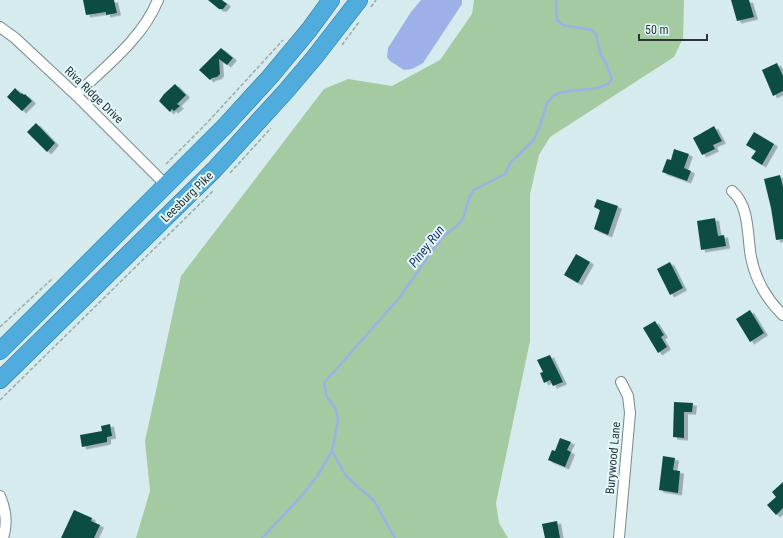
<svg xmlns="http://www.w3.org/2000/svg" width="783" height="538" viewBox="0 0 783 538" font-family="'Roboto Condensed',sans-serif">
	<defs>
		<filter id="shadow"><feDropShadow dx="4" dy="2.5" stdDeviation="0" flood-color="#0004"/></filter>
	</defs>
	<rect width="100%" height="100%" fill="#d6ebee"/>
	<polygon fill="#a4caa1" points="474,0 684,0 683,38 674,57 550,137 539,155 530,194 530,341 496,503 499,523 508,538 136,538 150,491 145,441 181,276 324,89 348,79 392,86 440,60 472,14"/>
	<polygon fill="#9db0e8" points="421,0 462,0 462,4 423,63 412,69 404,70 390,61 387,57 388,48 411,12"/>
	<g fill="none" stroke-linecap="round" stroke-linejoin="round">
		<g stroke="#9db0e8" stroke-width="2.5">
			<polyline points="332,451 346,476 374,501 395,538"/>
			<polyline points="262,538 304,493 318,475 332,451 338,421 336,409 327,397 324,383 400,297 443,236 456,227 463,219 469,198 474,190 505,174 511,162 533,141 539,128 547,103 553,96 562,92 598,88 608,84 612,79 606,63 600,53 596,34 592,30 563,25 557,20 556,0"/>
		</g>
	</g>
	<g fill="#0b4d3f" filter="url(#shadow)">
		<polygon points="83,0 114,0 117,13 106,15 106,12 86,15"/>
		<polygon points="208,0 222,0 227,4 223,9 219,9"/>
		<polygon points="731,0 749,0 754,17 737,21"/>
		<polygon points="221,48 233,58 227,65 219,59 220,74 217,77 212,78 210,80 199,70"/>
		<polygon points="777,63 783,76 783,91 773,96 762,70"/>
		<polygon points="175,84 186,95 177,104 180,106 174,111 172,109 170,112 159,101 164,94"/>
		<polygon points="15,88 21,94 22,93 24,95 25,94 32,101 22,111 7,97"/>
		<polygon points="36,123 55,143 47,152 27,132"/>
		<polygon points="714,126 722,141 713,145 715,149 702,155 693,138"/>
		<polygon points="754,132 774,144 762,165 751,158 756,151 746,145"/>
		<polygon points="674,149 689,154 684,168 691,171 687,181 662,172 667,159 671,160"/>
		<polygon points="780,175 783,187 783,239 776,240 771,208 764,179"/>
		<polygon points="597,199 618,206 608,235 594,229 600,210 594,207"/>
		<polygon points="715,218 718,236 724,235 726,246 701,250 697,221"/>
		<polygon points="576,254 590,262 578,283 564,275"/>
		<polygon points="670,262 683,288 670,295 657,269"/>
		<polygon points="750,310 764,333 750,342 736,319"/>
		<polygon points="655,321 664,335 661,337 667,347 658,353 643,328"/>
		<polygon points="550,355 563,382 553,386 550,380 544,383 540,373 543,372 537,360"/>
		<polygon points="674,402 693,403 692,412 684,412 684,438 673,437"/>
		<polygon points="110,424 112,436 107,437 107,442 82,447 80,435 102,431 101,426"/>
		<polygon points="560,438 571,442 567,450 571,452 565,467 548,460 552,450 555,451"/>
		<polygon points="663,456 675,458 673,470 680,471 678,493 659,490"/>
		<polygon points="783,482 783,508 776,515 767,505 776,497 772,492"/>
		<polygon points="74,510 92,518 91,521 100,525 94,538 61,538"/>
		<polygon points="557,521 560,538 545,538 542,524"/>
	</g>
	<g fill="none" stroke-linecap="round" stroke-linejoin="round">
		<defs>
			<g id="minor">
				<polyline points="0,27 15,38 76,95 166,185"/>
				<path d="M76,95C106,66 142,39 158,0"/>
				<path d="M732,191C750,206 747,236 751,257C755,279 767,300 783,315"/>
				<path d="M0,496C6,510 8,523 3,538"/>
				<polyline points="619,538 630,413 628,396 621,382"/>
			</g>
			<g id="trunk">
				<polyline points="0,351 225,126 269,78 309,30 331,0"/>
				<polyline points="0,380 214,170 286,91 314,58 359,0"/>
			</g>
		</defs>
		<use href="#minor" stroke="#75898c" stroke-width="12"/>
		<use href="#trunk" stroke="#27759d" stroke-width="18"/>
		<g stroke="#9aaaad" stroke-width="1.5" stroke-dasharray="4 2" stroke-linecap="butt">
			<polyline points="371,7 376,0"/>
			<polyline points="342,45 359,22"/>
			<polyline points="166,164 206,124 283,40"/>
			<polyline points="230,173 271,128"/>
			<polyline points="0,327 53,278"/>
			<polyline points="0,400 214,190"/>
		</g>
		<use href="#minor" stroke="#fff" stroke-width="10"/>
		<use href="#trunk" stroke="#50acdc" stroke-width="17"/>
	</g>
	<g text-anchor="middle" stroke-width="4" stroke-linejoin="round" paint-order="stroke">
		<g font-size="12" fill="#2c3536" stroke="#e3f9fc">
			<text transform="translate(94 95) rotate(44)" y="4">Riva Ridge Drive</text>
			<text transform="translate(187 197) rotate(-44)" y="4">Leesburg Pike</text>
			<text transform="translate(613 458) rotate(-85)" y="4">Burywood Lane</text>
		</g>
		<g font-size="13" font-style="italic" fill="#243274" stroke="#e3f9fc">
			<text transform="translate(426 246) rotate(-52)" y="5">Piney Run</text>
		</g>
	</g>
	<path d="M639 34v6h68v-6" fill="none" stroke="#2c3536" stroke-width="2"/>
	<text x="645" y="34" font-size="12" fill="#2c3536" stroke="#e3f9fc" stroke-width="3" paint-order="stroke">50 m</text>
</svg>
